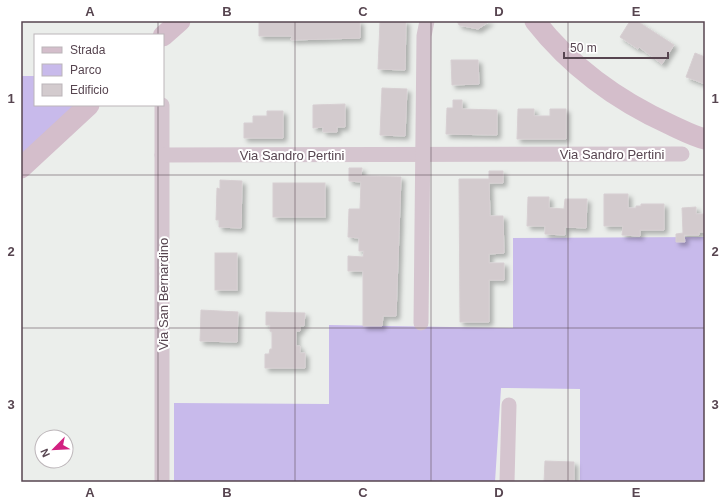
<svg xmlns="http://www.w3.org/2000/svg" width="726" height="503" viewBox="0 0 726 503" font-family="Arial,sans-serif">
	<defs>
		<filter id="shadow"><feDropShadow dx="3.5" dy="3.5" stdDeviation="2" flood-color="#0004"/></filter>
	</defs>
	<rect width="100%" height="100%" fill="#ebeeeb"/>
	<g fill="#c8baeb">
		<polygon points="21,76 35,76 35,105 97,105 21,179"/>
		<polygon points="705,237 705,482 580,482 580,389 501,388 495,482 174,482 174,403 329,404 329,325 513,328 513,238"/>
	</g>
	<g fill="#d3cbce" stroke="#d7cfd2" filter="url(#shadow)">
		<polygon points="259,21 360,21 360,38 291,40 292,36 259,36"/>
		<polygon points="380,21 406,21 405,70 378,69"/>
		<polygon points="457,21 490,21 478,29 459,25"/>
		<polygon points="630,21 637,21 674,45 662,64 639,47 638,49 620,37"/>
		<polygon points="695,53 705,57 705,84 686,77"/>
		<polygon points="451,60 478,60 479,84 452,85"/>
		<polygon points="382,88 407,89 405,136 380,135"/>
		<polygon points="453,100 462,100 462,109 497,110 497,135 446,134 447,108 453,108"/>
		<polygon points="345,104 345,127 337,127 337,132 323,132 323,127 313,128 313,105"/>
		<polygon points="518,109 534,109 534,116 550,116 550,109 566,109 566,139 517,139"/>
		<polygon points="267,111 283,111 283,138 244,138 244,123 253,123 253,116 267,116"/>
		<polygon points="349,168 362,168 361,176 401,177 396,316 383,316 382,326 363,326 363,271 348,271 348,256 363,257 364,251 359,251 359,238 348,237 349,209 360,209 361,182 349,181"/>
		<polygon points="489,171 503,171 503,183 489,183 490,216 503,216 504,253 489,254 489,263 504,263 504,280 489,280 489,322 460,322 459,179 489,179"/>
		<polygon points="220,180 242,181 241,228 219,227 219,220 216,220 217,188 220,189"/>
		<rect x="273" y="183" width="52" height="34"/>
		<polygon points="604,194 628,194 628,208 636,208 636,206 641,206 641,204 664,204 664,230 640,230 640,236 622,235 623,226 604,226"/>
		<polygon points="528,197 549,197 549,208 564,209 565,199 587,199 586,228 565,227 565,235 545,234 545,226 527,226"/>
		<polygon points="696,207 696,214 705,214 705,232 699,232 699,235 684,235 685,242 676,242 676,234 683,233 682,208"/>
		<rect x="215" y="253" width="22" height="37"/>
		<polygon points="201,310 238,312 237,342 200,341"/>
		<polygon points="266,312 305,313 304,326 300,326 300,331 296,331 296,346 300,346 300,353 305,353 305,368 265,368 265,354 269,354 270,349 272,349 272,332 270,331 270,325 266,325"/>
		<polygon points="545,461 574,462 574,482 544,482"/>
	</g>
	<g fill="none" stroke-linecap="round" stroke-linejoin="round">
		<g stroke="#d5c5cf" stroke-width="15">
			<polyline points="162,105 162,482"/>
			<polyline points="162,155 682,154"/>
			<polyline points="421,323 424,36 427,21"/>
			<polyline points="507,482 509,405"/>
		</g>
		<g stroke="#d4becb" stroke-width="21">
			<path d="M535,21C571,67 618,101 671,125C682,130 693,136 705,139"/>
			<polyline points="163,36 180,21"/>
			<polyline points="21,168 89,105"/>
		</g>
	</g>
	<path fill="none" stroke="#574550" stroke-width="1" stroke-opacity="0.55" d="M158,21V35M295,21V482M431,21V482M568,21V482M158,105V482M21,175H705M21,328H705"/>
	<g text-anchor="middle" stroke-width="4" stroke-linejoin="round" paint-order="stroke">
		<g font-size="13" fill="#574550" stroke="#fff">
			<text x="612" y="159">Via Sandro Pertini</text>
			<text x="292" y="160">Via Sandro Pertini</text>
			<text transform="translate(163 294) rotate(-90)" y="5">Via San Bernardino</text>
		</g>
	</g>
	<rect width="726" height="503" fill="none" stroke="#ffffff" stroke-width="44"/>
	<rect x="34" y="34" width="130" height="72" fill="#ffffff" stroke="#bcb5b9"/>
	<rect x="42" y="47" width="20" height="6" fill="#d4becb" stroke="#bcb5b9"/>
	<text x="70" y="54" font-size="12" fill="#574550">Strada</text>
	<rect x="42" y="64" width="20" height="12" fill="#c8baeb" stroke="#bcb5b9"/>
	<text x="70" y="74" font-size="12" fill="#574550">Parco</text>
	<rect x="42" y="84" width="20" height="12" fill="#d3cbce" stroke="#bcb5b9"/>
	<text x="70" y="94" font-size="12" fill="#574550">Edificio</text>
	<g transform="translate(54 449) rotate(246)"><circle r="19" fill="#ffffff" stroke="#bcb5b9"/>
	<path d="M0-3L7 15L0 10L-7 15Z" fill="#d22181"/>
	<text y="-6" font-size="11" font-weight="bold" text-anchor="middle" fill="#574550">N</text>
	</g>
	<path d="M564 52v6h104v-6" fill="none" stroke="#574550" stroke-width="2"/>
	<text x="570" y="52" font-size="12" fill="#574550" stroke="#ffffff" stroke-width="3" paint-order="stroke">50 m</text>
	<rect x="22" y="22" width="682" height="459" fill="none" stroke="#574550" stroke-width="1.5"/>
	<g font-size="13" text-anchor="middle" font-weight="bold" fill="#574550">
		<text x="90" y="16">A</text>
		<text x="227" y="16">B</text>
		<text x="363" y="16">C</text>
		<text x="499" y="16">D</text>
		<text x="636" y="16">E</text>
		<text x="11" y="103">1</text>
		<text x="715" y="103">1</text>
		<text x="11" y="256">2</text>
		<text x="715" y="256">2</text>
		<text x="11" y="409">3</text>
		<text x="715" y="409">3</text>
		<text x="90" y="497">A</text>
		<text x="227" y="497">B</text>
		<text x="363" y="497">C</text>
		<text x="499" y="497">D</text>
		<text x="636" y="497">E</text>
	</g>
</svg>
